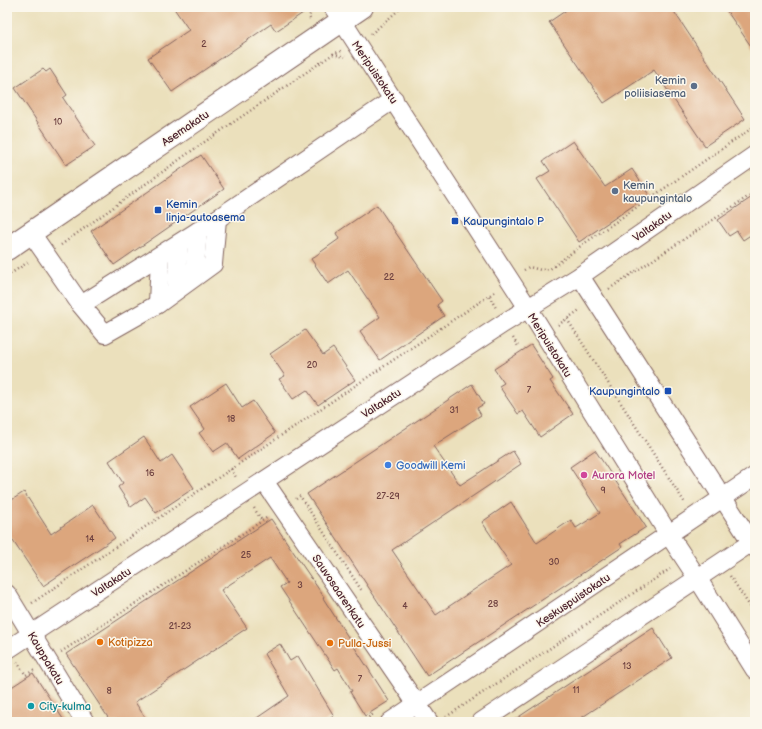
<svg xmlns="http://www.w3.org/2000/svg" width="762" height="729" viewBox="0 0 762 729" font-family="'Balsamiq Sans',sans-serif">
	<rect width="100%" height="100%" fill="#fbf7ec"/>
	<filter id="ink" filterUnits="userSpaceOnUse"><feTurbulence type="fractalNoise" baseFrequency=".025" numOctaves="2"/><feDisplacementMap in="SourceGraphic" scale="8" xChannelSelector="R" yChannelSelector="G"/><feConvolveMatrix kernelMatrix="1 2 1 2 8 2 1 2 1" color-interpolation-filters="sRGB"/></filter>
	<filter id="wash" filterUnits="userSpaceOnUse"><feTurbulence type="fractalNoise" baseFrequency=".012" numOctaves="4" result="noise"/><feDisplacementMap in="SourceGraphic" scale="16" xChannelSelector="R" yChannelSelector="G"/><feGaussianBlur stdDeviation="0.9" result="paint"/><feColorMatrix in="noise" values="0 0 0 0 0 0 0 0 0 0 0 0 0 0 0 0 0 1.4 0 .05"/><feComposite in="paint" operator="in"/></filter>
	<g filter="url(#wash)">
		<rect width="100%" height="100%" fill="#ebe0bc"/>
		<g id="blocks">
			<g fill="#dca67d">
				<polygon points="173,7 312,7 276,31 271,24 172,92 148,58 189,30"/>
				<polygon points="571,7 671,7 745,119 705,146 654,70 604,103 549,22"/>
				<polygon points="724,7 755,7 755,52"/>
				<polygon points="43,69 46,72 50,69 67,95 63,98 95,146 66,165 15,88"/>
				<polygon points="573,141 605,187 632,169 649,195 579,242 537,179 550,171 543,161"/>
				<polygon points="201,155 224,189 114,265 91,231"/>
				<polygon points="755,195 755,232 743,240 737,231 729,236 718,220"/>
				<polygon points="377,205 442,301 437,305 444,316 380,360 360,331 380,317 348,270 328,284 311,259 339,239 336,233"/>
				<polygon points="305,330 323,355 333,348 355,380 318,405 307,390 293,399 279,379 285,376 270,354"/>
				<polygon points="531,345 553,379 550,381 573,414 540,437 523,411 518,414 499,386 504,383 494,369"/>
				<polygon points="226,383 242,408 253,401 275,433 238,459 227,443 213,452 199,433 205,429 190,407"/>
				<polygon points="472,384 484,404 477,408 481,415 433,446 460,485 513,451 521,464 392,550 436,615 511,565 482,522 511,502 537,543 571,520 576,528 600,513 570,467 595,450 646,527 620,544 622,547 427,676 307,494"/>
				<polygon points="144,437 161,463 172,455 194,488 156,513 145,497 131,507 118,487 123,483 109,461"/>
				<polygon points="24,492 51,534 93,505 115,538 43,586 7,532 7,503"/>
				<polygon points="271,519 324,597 323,598 389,701 365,716 350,692 352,691 338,668 335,670 280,587 287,583 270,558 221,590 247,628 135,702 148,722 111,722 66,654"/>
				<polygon points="653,628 672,658 575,722 511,722"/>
				<polygon points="280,644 290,661 298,656 334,716 324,722 251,722 289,696 264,654"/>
				<polygon points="33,673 65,722 7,722 7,690"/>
			</g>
		</g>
	</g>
	<g filter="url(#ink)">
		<use href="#blocks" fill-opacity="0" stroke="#82635e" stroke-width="1"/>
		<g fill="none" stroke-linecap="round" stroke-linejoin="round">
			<defs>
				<g id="minor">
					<polyline points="333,7 528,308 669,535 698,579 755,670"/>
					<polyline points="31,233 81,305 105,334 158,304 213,264 217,219"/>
					<polyline points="580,276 755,548"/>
					<polyline points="194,277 198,231"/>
					<polyline points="176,290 179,244"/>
					<polyline points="158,304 160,256"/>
					<polyline points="81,305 217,219 394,99"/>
					<polyline points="264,481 429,722"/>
					<polyline points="7,594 85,722"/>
					<polyline points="7,650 504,323 580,276 755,155"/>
					<polyline points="390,722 755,476"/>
					<polyline points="481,722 755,540"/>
				</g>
				<polyline id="major" points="7,249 362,7"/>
			</defs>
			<use href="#minor" stroke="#82635e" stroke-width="20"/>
			<use href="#major" stroke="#82635e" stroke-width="24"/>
			<g stroke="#82635e" stroke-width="2.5" stroke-dasharray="1 3" stroke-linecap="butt">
				<polyline points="310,19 309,17 313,7"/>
				<polyline points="371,34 402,7"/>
				<polyline points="333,54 345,57"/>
				<polyline points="61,245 190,152 333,54 341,51"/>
				<polyline points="524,270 529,267 541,270 550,269 582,245 755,126"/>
				<polyline points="7,276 30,261"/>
				<polyline points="609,289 755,192"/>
				<polyline points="489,296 496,308"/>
				<polyline points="567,319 685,503"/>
				<polyline points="558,325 581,309"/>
				<polyline points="513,338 519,348"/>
				<polyline points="231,469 237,479"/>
				<polyline points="296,499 300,496 362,591"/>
				<polyline points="254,508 262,521"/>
				<polyline points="730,576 755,614"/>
				<polyline points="32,603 496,291"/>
				<polyline points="61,652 268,517"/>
				<polyline points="17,662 26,675 34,670"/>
				<polyline points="446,717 670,569"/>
				<polyline points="362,722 375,713"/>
			</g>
			<use href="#minor" stroke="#fff" stroke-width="18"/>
			<use href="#major" stroke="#fff" stroke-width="22"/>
		</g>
	</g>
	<g fill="#5c6f8a" stroke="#fbf7ec" stroke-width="1.5">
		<circle cx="694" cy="86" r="4"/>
		<circle cx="615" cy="191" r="4"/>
	</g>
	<g fill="#1a4fb4" stroke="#fbf7ec" stroke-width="1.5">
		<rect x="154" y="206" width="8" height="8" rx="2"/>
		<rect x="451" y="217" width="8" height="8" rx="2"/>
		<rect x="664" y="387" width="8" height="8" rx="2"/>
	</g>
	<circle fill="#3f7fe0" stroke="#fbf7ec" stroke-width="1.5" cx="388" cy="465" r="4"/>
	<circle fill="#d1479c" stroke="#fbf7ec" stroke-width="1.5" cx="584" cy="475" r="4"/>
	<g fill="#e8710a" stroke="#fbf7ec" stroke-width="1.5">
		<circle cx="100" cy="642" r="4"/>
		<circle cx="330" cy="643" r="4"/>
	</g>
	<circle fill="#0f9aa8" stroke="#fbf7ec" stroke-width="1.5" cx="31" cy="706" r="4"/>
	<g text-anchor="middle" stroke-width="3" stroke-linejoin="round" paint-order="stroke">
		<g font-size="9" fill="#6e4140">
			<text x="204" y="47">2</text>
			<text x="58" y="125">10</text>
			<text x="389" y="280">22</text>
			<text x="312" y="368">20</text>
			<text x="529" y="393">7</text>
			<text x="454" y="413">31</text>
			<text x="231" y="422">18</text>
			<text x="150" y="476">16</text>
			<text x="603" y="493">9</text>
			<text x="388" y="499">27-29</text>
			<text x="90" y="542">14</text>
			<text x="246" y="558">25</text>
			<text x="554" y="565">30</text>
			<text x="300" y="588">3</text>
			<text x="493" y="607">28</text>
			<text x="405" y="609">4</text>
			<text x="180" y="629">21-23</text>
			<text x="627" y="669">13</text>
			<text x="360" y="682">7</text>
			<text x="576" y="693">11</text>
			<text x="109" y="694">8</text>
		</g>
		<g font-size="11" fill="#4a1f2b" stroke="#fbf7ec">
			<text transform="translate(375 72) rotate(56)" y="4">Meripuistokatu</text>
			<text transform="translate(185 128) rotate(-34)" y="4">Asemakatu</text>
			<text transform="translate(652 226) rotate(-35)" y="4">Valtakatu</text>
			<text transform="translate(550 345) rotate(58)" y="4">Meripuistokatu</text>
			<text transform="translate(381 403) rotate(-33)" y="4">Valtakatu</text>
			<text transform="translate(111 582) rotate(-33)" y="4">Valtakatu</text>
			<text transform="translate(339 591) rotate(56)" y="4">Sauvosaarenkatu</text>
			<text transform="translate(573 600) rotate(-34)" y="4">Keskuspuistokatu</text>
			<text transform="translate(46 658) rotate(59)" y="4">Kauppakatu</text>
		</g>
		<g font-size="11" fill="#4e5e75" stroke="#fbf7ec" text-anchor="end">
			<text x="686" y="84">Kemin<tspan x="686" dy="13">poliisiasema</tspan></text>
			<text x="623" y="189" text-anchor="start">Kemin<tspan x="623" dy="13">kaupungintalo</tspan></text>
		</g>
		<g font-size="11" fill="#164399" stroke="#fbf7ec" text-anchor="start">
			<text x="166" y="208">Kemin<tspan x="166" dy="13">linja-autoasema</tspan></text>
			<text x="463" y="225">Kaupungintalo P</text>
			<text x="660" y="395" text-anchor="end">Kaupungintalo</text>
		</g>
		<g font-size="11" fill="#366cbe" stroke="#fbf7ec" text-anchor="start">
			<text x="396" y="469">Goodwill Kemi</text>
		</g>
		<g font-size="11" fill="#b23c85" stroke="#fbf7ec" text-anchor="start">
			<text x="592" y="479">Aurora Motel</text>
		</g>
		<g font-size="11" fill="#c56008" stroke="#fbf7ec" text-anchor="start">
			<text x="108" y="646">Kotipizza</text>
			<text x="338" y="647">Pulla-Jussi</text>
		</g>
		<g font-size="11" fill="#0d838f" stroke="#fbf7ec" text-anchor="start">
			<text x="39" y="710">City-kulma</text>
		</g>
	</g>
	<rect width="762" height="729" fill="none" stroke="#fbf7ec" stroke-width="24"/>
</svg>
